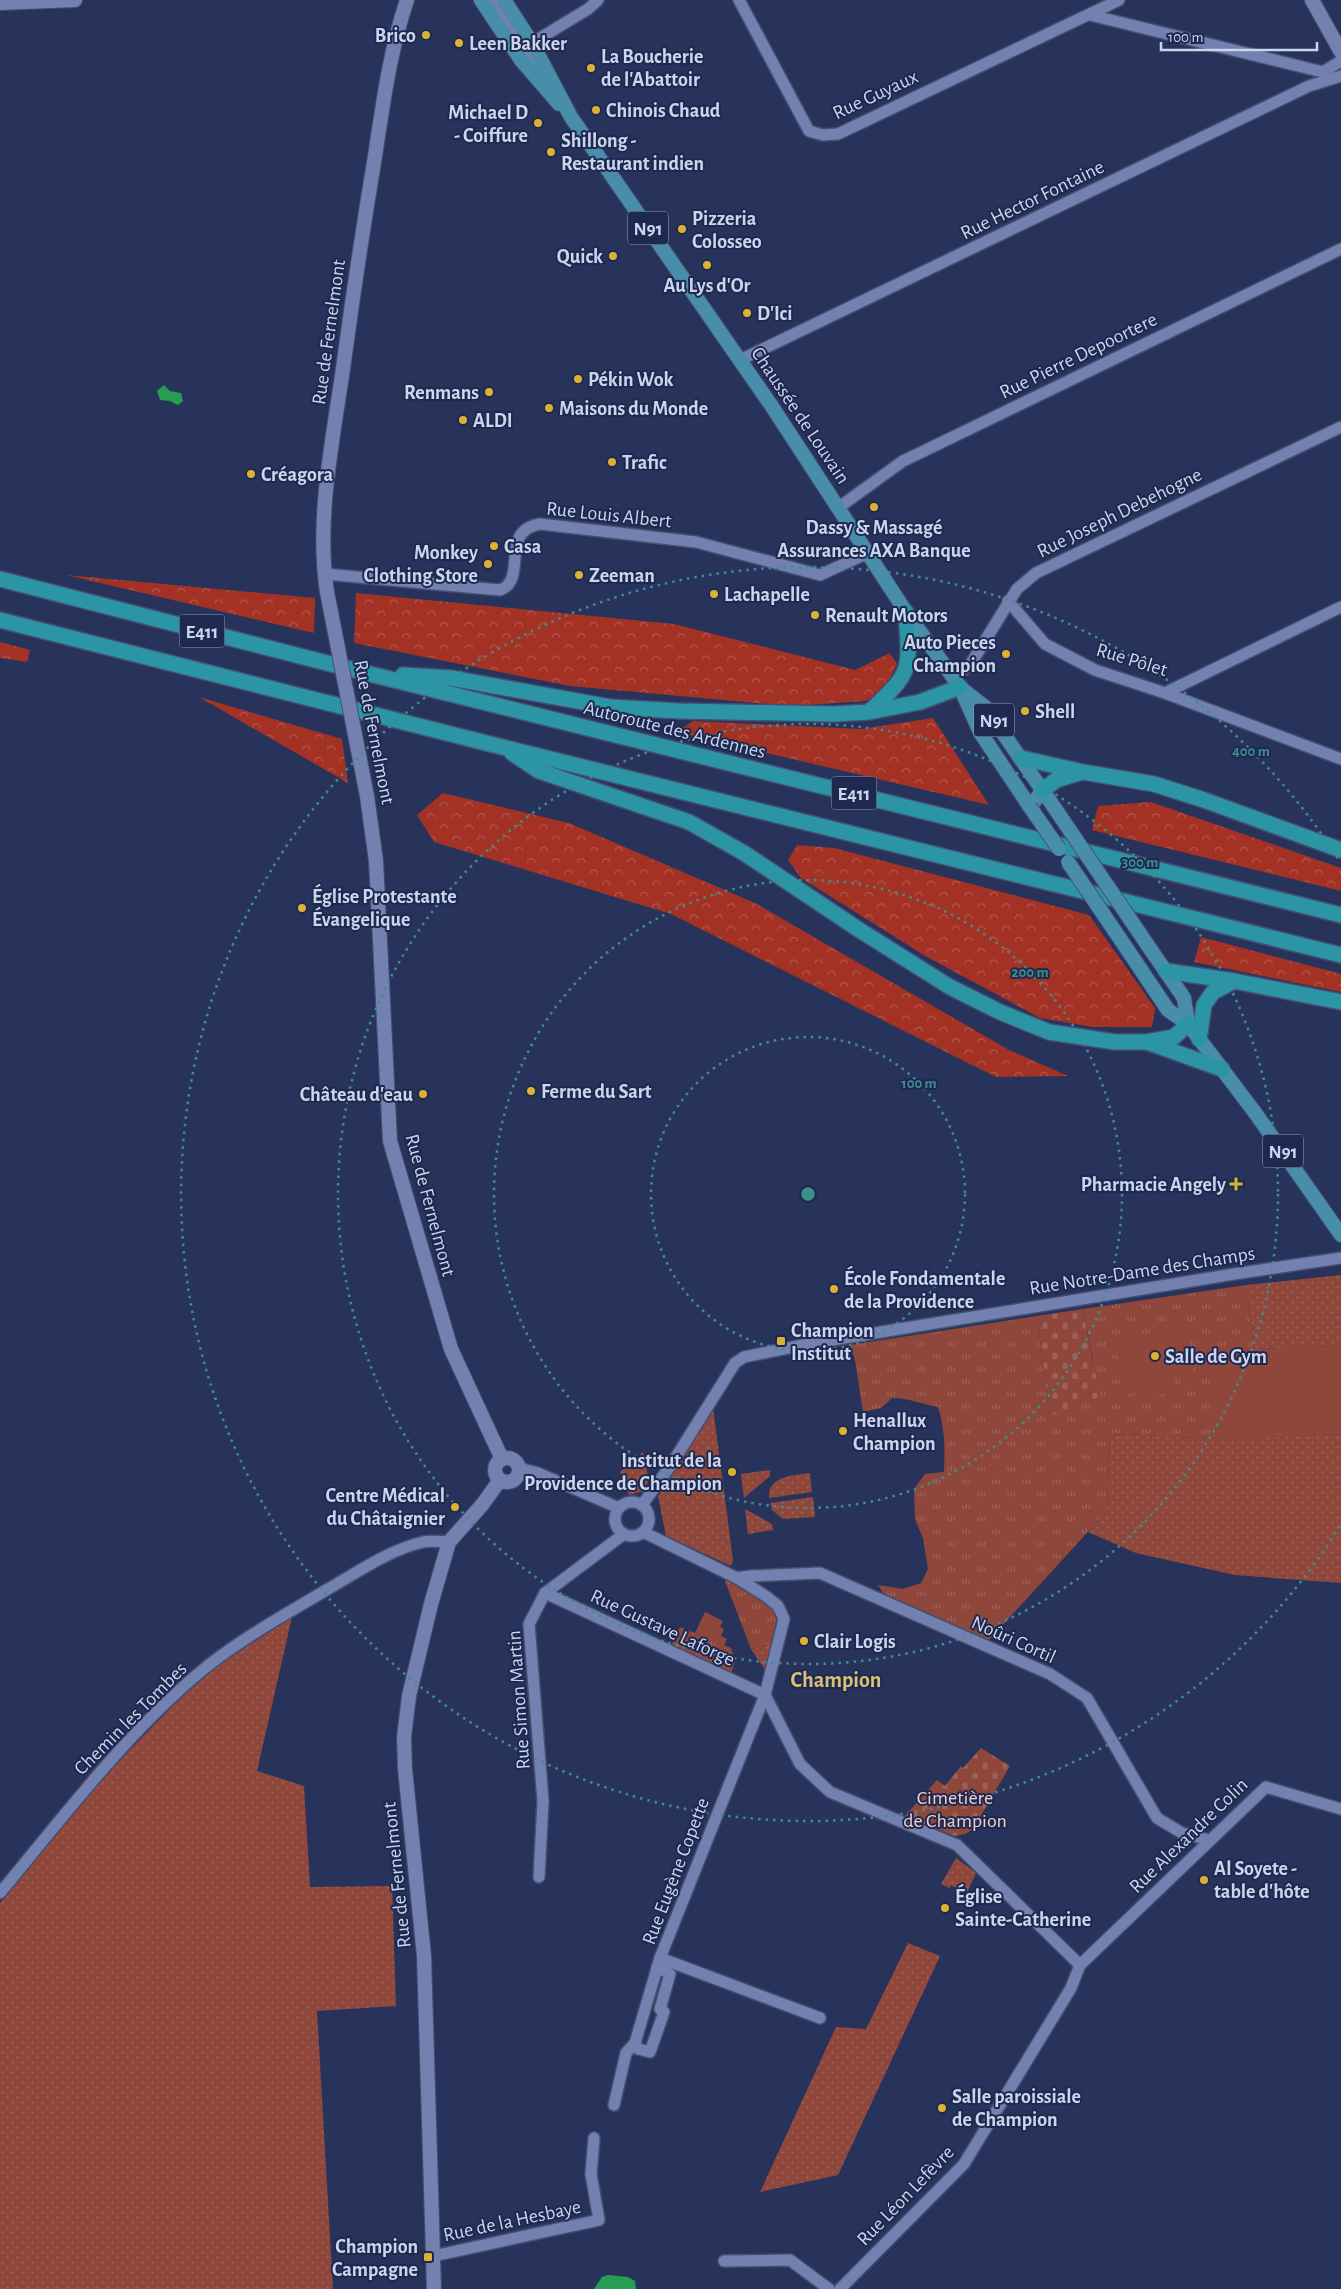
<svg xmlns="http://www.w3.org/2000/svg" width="1341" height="2289" viewBox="0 0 1341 2289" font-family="'Alegreya Sans',sans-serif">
	<defs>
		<pattern id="grass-dots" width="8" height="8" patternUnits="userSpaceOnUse" patternTransform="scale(1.25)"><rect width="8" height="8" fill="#8f473b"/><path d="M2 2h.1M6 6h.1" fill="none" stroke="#9e6158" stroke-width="1.8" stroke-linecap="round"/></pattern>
		<pattern id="forest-crowns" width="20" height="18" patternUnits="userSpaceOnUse" patternTransform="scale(1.25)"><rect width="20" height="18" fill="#a33124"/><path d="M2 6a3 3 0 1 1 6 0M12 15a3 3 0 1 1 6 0" fill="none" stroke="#b2584f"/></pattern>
		<pattern id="cemetery-stones" width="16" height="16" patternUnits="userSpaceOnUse" patternTransform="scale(1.25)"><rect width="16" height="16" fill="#8f473b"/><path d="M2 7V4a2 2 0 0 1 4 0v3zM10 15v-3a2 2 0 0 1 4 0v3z" fill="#9e6158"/></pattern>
		<pattern id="park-tufts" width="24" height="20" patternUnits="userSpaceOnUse" patternTransform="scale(1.25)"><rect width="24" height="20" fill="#8f473b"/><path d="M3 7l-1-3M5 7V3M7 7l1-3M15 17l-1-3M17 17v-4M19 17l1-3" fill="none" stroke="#9e6158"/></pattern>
	</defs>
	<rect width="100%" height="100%" fill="#28335c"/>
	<g fill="url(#grass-dots)">
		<polygon points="1341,1275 1341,1346 1254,1349 1246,1285"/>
		<polygon points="713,1408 733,1560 731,1566 666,1536 658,1496"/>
		<polygon points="1110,1433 1214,1439 1341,1434 1341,1583 1235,1575 1136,1553 1088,1532 1107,1511"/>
		<polygon points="643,1452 649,1480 644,1491 629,1495 620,1472"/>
		<polygon points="770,1470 770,1476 744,1498 741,1474"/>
		<path d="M810,1473L812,1492L769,1498C767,1476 794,1475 810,1473Z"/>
		<polygon points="813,1497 815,1517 783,1519 772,1510 770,1503"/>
		<polygon points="745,1509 772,1524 773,1530 748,1534"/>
		<polygon points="292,1617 257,1771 304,1786 310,1887 392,1886 396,2006 317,2011 333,2289 0,2289 0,1903 81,1800 203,1675"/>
		<polygon points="775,1644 766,1671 751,1649"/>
		<polygon points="956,1858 976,1873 966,1895 951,1885 950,1888 941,1884"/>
		<polygon points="908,1943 940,1956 838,2175 760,2192 836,2027 866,2029"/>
	</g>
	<g fill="url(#forest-crowns)">
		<polygon points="66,575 315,598 314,633"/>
		<polygon points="356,593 674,624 855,670 890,653 897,664 883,692 866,701 790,706 570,686 354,643"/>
		<polygon points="0,642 30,650 27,662 0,658"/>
		<polygon points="199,697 342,739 348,783"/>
		<polygon points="933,718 989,805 677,732 693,721 861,729"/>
		<polygon points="443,793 569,823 755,903 1009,1050 1068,1076 996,1077 671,914 434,842 417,815"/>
		<polygon points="1151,802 1341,868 1341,891 1092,830 1098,806"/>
		<polygon points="797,845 834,848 1089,915 1155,1008 1152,1027 1093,1027 1040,1018 927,957 801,878 788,860"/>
		<polygon points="1201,937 1341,974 1341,992 1194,962"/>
	</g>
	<g fill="url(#cemetery-stones)">
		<polygon points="1083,1309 1093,1363 1098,1363 1101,1397 1050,1417 1037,1316"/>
		<polygon points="981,1748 1010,1766 973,1829 965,1834 954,1836 905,1816 937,1780 945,1786 961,1766 963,1768"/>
	</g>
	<g fill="url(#park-tufts)">
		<path d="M1246,1285L1254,1349L1341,1346V1434L1214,1439L1110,1433L1107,1511L988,1641L884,1595L878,1585L903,1589L921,1583L928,1569L923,1538L915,1519L914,1489L925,1474L944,1472C945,1449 945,1429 938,1407C922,1404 908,1398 892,1398L881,1408L863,1412L855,1360L850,1345L1037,1316L1050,1416L1100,1397L1083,1309Z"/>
		<polygon points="731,1578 776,1608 781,1621 775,1644 751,1649 725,1581"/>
		<polygon points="680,1627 731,1648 735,1661 731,1674 670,1648"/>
	</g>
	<g fill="#8f473b">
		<polygon points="1187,1328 1194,1372 1173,1376 1175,1392 1147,1397 1140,1391 1125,1395 1116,1339"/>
		<polygon points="1341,1346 1341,1434 1214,1439 1211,1351"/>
		<polygon points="705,1612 723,1621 720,1627 724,1629 721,1636 727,1639 724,1646 695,1633"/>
	</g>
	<g fill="#289d51">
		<polygon points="164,385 170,391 181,393 183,401 178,405 170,401 160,400 157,391"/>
		<polygon points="608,2275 628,2277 635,2281 636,2289 594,2289 602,2277"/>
	</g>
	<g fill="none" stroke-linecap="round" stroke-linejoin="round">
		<defs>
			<g id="minor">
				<polyline points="739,0 809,131 823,135 838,134 1119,0"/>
				<polyline points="1090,15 1323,72"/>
				<polyline points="532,43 588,9 598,0"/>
				<polyline points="1323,72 1341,61"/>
				<polyline points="740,360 1309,86 1341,76"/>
				<polyline points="838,508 903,461 928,449 1341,249"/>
				<path d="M325,574L500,590C529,579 498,531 540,524L696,542L820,575L868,553"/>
				<polyline points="1008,601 1045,644 1095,670 1165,693 1341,607"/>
				<polyline points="953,678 970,665 1017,589 1036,573 1341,427"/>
				<polyline points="1165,693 1341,759"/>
				<polyline points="519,1468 538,1473 619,1508"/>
				<circle cx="632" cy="1519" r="17"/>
				<polyline points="642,1505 671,1465 735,1363 744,1357 808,1344 1234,1274 1341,1258"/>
				<polyline points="643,1532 737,1578 767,1597 778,1606 784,1619 765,1695 660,1958 820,2018"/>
				<polyline points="737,1578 750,1576 820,1573 1050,1674 1087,1698 1157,1818 1182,1833 1209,1840"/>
				<polyline points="545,1593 765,1695"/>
				<polyline points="765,1695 800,1764 830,1792 957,1845 1080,1965"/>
				<polyline points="539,1877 543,1801 529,1624 545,1593 624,1534"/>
				<path d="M0,1893C65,1815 130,1728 210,1664C246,1636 288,1613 328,1589C358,1572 389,1550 423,1542C431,1540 441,1542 449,1542"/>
				<polyline points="635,2043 638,2049 650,2052 664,2012 660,2009 670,1974 657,1967"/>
				<polyline points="614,2105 626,2053 635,2043 660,1958"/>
				<polyline points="433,2256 599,2220 591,2174 594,2138"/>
				<polyline points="724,2261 790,2260 829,2289"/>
				<polyline points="840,2289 964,2164 1071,1988 1080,1965 1266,1787 1341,1809"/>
			</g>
			<g id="tertiary">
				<polyline points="493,0 545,80"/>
				<polyline points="1312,0 1341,52"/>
				<polyline points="0,3 75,0"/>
				<path d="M327,592C315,515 335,431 345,354C354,288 364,222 375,156C383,104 390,50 407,0"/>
				<polyline points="367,796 376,861 390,1141 451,1349 502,1459"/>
				<circle cx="507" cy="1470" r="12"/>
				<polyline points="434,2289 424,1956 405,1769 404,1737 409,1696 431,1604 449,1542 482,1505 500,1480"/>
			</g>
			<g id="primary">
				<polyline points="481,0 521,60 559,104"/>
				<polyline points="504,0 532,43 571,117 771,405 906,612 960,687 980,732 1030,807 1043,790"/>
				<polyline points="962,689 985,707 1056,810"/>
				<polyline points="1127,949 1168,1010 1188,1024 1256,1114 1341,1235"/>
				<polyline points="1151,950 1184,998 1188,1024"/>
			</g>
			<g id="motorway">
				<polyline points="0,579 366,673 1341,915"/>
				<polyline points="0,620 502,747 1341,955"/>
				<polyline points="403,675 451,678 610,707 679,711 834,714 869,712 920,702 960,687"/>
				<path d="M869,712C913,671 910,671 906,612"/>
				<polyline points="512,753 539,771 689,822 744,853 861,931 950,987 1000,1012 1049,1032 1115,1042 1146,1042 1174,1037 1188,1024"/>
				<polyline points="1021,758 1083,772 1154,784 1204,800 1341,850"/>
				<polyline points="1043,790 1056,780 1079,773"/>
				<polyline points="1166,971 1234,981 1341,1002"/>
				<polyline points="1199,1039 1204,1005 1213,992 1234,981"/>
				<polyline points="1147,1042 1222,1069"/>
			</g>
		</defs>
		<use href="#minor" stroke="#454e71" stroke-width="14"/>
		<use href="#tertiary" stroke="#454e71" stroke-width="16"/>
		<use href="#primary" stroke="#454e71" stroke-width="16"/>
		<use href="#motorway" stroke="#454e71" stroke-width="18"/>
		<use href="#minor" stroke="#7281af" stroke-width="11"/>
		<use href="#tertiary" stroke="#7281af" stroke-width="14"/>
		<use href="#primary" stroke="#488da9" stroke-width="14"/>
		<use href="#motorway" stroke="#2c95a5" stroke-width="15"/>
		<defs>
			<polyline id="tertiary-bridge" points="327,592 367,796"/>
			<g id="primary-bridge">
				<polyline points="1030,807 1059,849"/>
				<polyline points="1056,810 1151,950"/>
				<polyline points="1068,862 1127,949"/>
			</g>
		</defs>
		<use href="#tertiary-bridge" stroke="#454e71" stroke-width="16" stroke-linecap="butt"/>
		<use href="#primary-bridge" stroke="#454e71" stroke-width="16" stroke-linecap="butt"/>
		<use href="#tertiary-bridge" stroke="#7281af" stroke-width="14"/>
		<use href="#primary-bridge" stroke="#488da9" stroke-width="14"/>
	</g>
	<g fill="none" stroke="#3e8e8e" stroke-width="2.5" stroke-dasharray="2.5 5">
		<circle cx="808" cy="1194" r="157"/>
		<circle cx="808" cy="1194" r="314"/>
		<circle cx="808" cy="1194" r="470"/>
		<path d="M1340 1526A627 627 0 1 1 1340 862"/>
	</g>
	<g fill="#dbb233" stroke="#1e2950" stroke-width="2">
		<circle cx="426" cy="35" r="5"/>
		<circle cx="459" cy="43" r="5"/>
		<circle cx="591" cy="68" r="5"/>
		<circle cx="596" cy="110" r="5"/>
		<circle cx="538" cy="123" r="5"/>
		<circle cx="551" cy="152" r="5"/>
		<circle cx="682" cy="229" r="5"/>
		<circle cx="613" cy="256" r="5"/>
		<circle cx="707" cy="265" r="5"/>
		<circle cx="747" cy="313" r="5"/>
		<circle cx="578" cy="379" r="5"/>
		<circle cx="489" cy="392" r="5"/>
		<circle cx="549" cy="408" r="5"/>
		<circle cx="463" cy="420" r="5"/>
		<circle cx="612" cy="462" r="5"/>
		<circle cx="251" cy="474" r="5"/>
		<circle cx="874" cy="507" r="5"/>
		<circle cx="494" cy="546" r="5"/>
		<circle cx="488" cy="564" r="5"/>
		<circle cx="579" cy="575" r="5"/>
		<circle cx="714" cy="594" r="5"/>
		<circle cx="815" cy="615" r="5"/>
		<circle cx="1006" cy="654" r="5"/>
		<circle cx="1025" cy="711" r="5"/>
		<circle cx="302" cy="908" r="5"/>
		<circle cx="531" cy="1091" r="5"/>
		<circle cx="423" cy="1094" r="5"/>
		<path d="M1233.5 1176.5h5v5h5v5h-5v5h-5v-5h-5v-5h5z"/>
		<circle cx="834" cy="1289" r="5"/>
		<rect x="776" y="1336" width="10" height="10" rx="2.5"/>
		<circle cx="1155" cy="1356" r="5"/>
		<circle cx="843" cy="1431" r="5"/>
		<circle cx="732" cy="1472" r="5"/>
		<circle cx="455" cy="1507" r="5"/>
		<circle cx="804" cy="1641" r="5"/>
		<circle cx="1204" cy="1880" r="5"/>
		<circle cx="945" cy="1908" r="5"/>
		<circle cx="942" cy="2108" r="5"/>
		<rect x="423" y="2252" width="10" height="10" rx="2.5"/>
	</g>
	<g text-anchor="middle" stroke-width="4" stroke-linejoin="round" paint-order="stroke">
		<g fill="#1e2950" stroke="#98a1bf" stroke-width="1">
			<rect x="628" y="211.5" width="40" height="33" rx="4"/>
			<rect x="179.5" y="614.5" width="45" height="33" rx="4"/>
			<rect x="974" y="703.5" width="40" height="33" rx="4"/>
			<rect x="831.5" y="776.5" width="45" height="33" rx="4"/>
			<rect x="1263" y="1134.5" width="40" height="33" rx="4"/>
		</g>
		<g font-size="19" font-weight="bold" fill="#ccd5ee">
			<text x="648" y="235">N91</text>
			<text x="202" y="638">E411</text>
			<text x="994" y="727">N91</text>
			<text x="854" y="800">E411</text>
			<text x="1283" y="1158">N91</text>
		</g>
		<g font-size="20" font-weight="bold" fill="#ccd5ee" stroke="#1e2950" text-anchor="start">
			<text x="416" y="42" text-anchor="end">Brico</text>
			<text x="469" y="50">Leen Bakker</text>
			<text x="601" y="63">La Boucherie<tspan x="601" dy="23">de l'Abattoir</tspan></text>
			<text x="606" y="117">Chinois Chaud</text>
			<text x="528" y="119" text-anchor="end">Michael D<tspan x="528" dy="23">- Coiffure</tspan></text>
			<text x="561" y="147">Shillong -<tspan x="561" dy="23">Restaurant indien</tspan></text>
			<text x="692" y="225">Pizzeria<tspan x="692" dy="23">Colosseo</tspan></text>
			<text x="603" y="263" text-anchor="end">Quick</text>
			<text x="707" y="292" text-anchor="middle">Au Lys d'Or</text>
			<text x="757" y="320">D'Ici</text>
			<text x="588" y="386">Pékin Wok</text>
			<text x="479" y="399" text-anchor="end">Renmans</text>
			<text x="559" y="415">Maisons du Monde</text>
			<text x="473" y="427">ALDI</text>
			<text x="622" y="469">Trafic</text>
			<text x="261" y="481">Créagora</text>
			<text x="874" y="534" text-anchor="middle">Dassy &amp; Massagé<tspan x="874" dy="23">Assurances AXA Banque</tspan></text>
			<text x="504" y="553">Casa</text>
			<text x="478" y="559" text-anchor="end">Monkey<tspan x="478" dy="23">Clothing Store</tspan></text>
			<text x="589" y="582">Zeeman</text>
			<text x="724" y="601">Lachapelle</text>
			<text x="825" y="622">Renault Motors</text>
			<text x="996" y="649" text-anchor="end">Auto Pieces<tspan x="996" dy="23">Champion</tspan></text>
			<text x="1035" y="718">Shell</text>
			<text x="312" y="903">Église Protestante<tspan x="312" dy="23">Évangelique</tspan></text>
			<text x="541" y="1098">Ferme du Sart</text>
			<text x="413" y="1101" text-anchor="end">Château d'eau</text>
			<text x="1226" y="1191" text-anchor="end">Pharmacie Angely</text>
			<text x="844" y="1285">École Fondamentale<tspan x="844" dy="23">de la Providence</tspan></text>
			<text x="791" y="1337">Champion<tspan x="791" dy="23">Institut</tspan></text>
			<text x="1165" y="1363">Salle de Gym</text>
			<text x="853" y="1427">Henallux<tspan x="853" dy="23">Champion</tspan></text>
			<text x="722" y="1467" text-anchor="end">Institut de la<tspan x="722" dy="23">Providence de Champion</tspan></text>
			<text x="445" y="1502" text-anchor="end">Centre Médical<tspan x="445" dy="23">du Châtaignier</tspan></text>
			<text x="814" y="1648">Clair Logis</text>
			<text x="1214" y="1875">Al Soyete -<tspan x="1214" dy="23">table d'hôte</tspan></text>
			<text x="955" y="1903">Église<tspan x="955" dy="23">Sainte-Catherine</tspan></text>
			<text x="952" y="2103">Salle paroissiale<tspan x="952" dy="23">de Champion</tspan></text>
			<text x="418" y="2253" text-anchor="end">Champion<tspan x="418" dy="23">Campagne</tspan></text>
		</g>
		<g font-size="20" fill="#ccd5ee" stroke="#1e2950">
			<text transform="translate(875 94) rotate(-25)" y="7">Rue Guyaux</text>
			<text transform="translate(1032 199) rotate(-26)" y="7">Rue Hector Fontaine</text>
			<text transform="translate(328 332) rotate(-82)" y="7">Rue de Fernelmont</text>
			<text transform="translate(1078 355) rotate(-26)" y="7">Rue Pierre Depoortere</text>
			<text transform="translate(801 415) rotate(56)" y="7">Chaussée de Louvain</text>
			<text transform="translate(1119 512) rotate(-26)" y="7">Rue Joseph Debehogne</text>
			<text transform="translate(609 514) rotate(6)" y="7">Rue Louis Albert</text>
			<text transform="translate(1132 659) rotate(17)" y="7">Rue Pôlet</text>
			<text transform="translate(675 729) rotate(14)" y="7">Autoroute des Ardennes</text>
			<text transform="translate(375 732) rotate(79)" y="7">Rue de Fernelmont</text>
			<text transform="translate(431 1205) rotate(75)" y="7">Rue de Fernelmont</text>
			<text transform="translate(1142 1270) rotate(-9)" y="7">Rue Notre-Dame des Champs</text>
			<text transform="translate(663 1627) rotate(25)" y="7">Rue Gustave Laforge</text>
			<text transform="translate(1014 1639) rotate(24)" y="7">Noûri Cortil</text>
			<text transform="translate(518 1700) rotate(-94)" y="7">Rue Simon Martin</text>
			<text transform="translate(130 1718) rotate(-45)" y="7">Chemin les Tombes</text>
			<text transform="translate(1188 1835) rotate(-44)" y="7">Rue Alexandre Colin</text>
			<text transform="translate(675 1871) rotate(-69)" y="7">Rue Eugène Copette</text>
			<text transform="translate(396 1875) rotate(-96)" y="7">Rue de Fernelmont</text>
			<text transform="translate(905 2195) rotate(-46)" y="7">Rue Léon Lefèvre</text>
			<text transform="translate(512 2220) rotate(-12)" y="7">Rue de la Hesbaye</text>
		</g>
		<g font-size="20" fill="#f1d1cb" stroke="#1e2950">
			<text x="955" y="1804">Cimetière<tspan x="955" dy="23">de Champion</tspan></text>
		</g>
		<g font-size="22" font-weight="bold" fill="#dabf74" stroke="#1e2950">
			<text x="836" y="1687">Champion</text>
		</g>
	</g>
	<circle cx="808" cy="1194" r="8" fill="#3e8e8e" stroke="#1e2950" stroke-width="2.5"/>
	<g font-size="15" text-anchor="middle" font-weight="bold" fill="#3e8e8e" stroke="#1e2950" stroke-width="4" stroke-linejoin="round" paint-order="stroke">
		<text x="1251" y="756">400 m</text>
		<text x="1140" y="867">300 m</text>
		<text x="1030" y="977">200 m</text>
		<text x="919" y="1088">100 m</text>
	</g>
	<path d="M1161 42v8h156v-8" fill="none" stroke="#ccd5ee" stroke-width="2.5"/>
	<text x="1168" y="42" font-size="15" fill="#ccd5ee" stroke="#1e2950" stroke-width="4" paint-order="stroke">100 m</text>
</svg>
